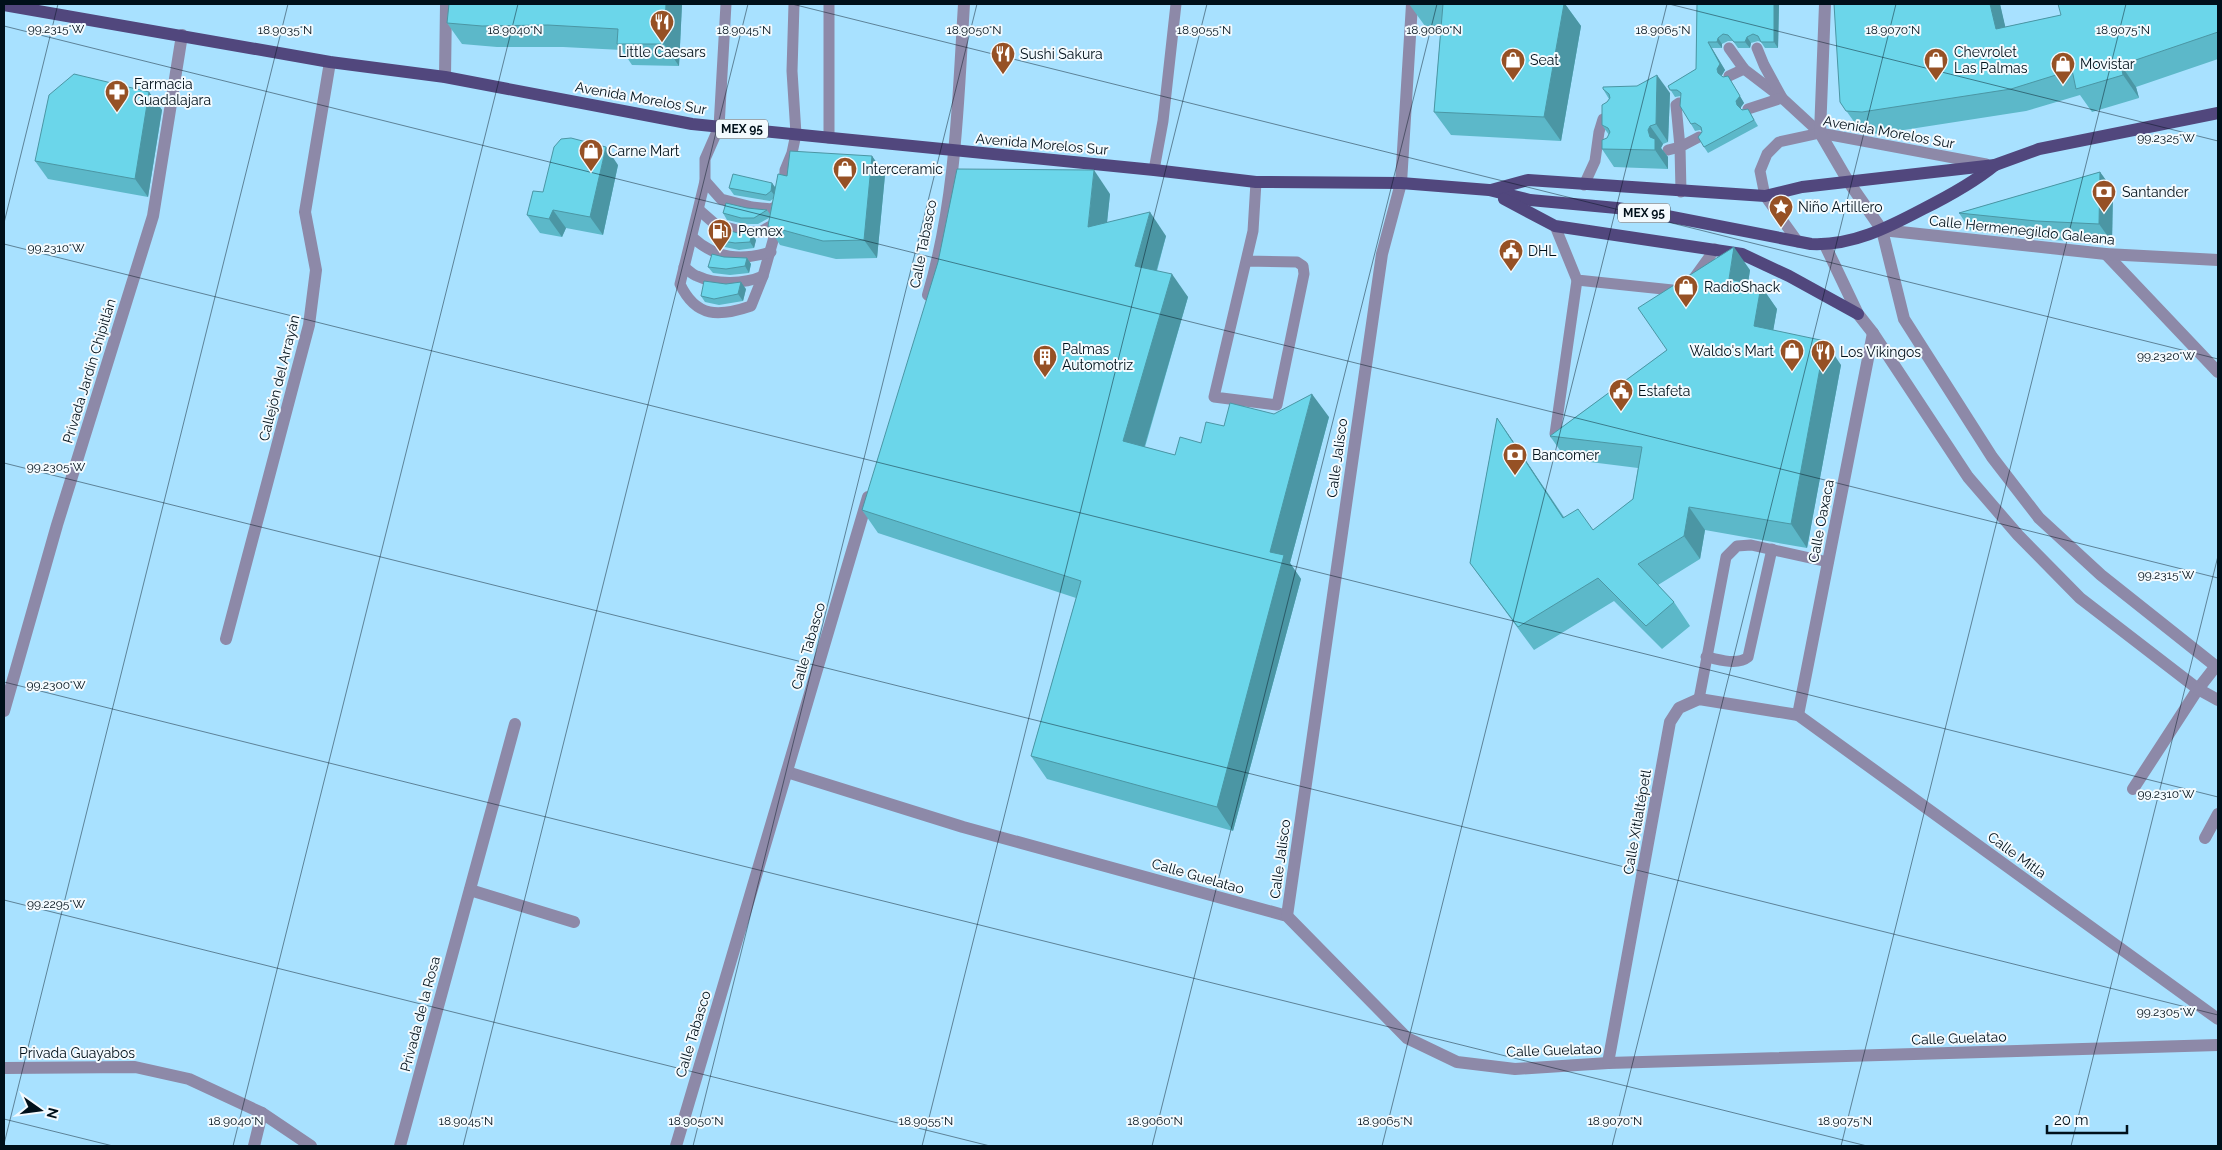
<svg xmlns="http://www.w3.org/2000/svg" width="2222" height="1150" viewBox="0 0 2222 1150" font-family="Raleway,sans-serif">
	<rect width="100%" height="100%" fill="#a8e1ff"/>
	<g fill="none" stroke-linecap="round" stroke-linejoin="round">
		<g stroke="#8d89a8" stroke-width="11">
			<path d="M726,4L719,127L705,159V181L680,284C696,318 719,317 751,306L763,276L778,223"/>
			<polyline points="1729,48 1744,69 1778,95"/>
			<polyline points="1757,48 1764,65 1782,98 1820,133"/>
			<polyline points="1729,76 1744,69"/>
			<polyline points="1748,109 1782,98"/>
			<polyline points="829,138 829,4"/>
			<polyline points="1668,150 1680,147 1676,105 1679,103"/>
			<polyline points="1154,170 1163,121 1176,4"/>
			<polyline points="705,181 721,199 752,207 772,209 783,201"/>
			<polyline points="1584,185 1595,161 1599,132 1603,119 1614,116"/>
			<polyline points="784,190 785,170 792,153 796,134 792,71 794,4"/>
			<polyline points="1681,192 1680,147 1699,137"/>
			<polyline points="699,210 715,224 744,232 760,232 778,222"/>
			<polyline points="1555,226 1577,280 1682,291"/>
			<path d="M692,237C716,259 741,261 771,252"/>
			<polyline points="1798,242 1765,196 1760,171 1767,154 1779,142 1820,133 1986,164"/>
			<polyline points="1246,261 1297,262 1303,266 1304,274 1277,405 1214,397 1253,231 1256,182"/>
			<path d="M684,267C688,270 693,275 697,276C716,285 745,284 763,276"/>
			<polyline points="1694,278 1715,249"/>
			<polyline points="1555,434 1577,280"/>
			<path d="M1706,657C1719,659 1737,666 1748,657L1772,549"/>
			<polyline points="1699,699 1726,557 1737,546 1751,545 1828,562"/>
		</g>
		<g stroke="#8d89a8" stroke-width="12">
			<polyline points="1825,4 1820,133 1848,181"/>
			<polyline points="445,77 446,4"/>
			<polyline points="2106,254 2218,372"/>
			<path d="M928,295C956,201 958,101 964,4"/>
			<polyline points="226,639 309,325 316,270 305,212 330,62"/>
			<polyline points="4,711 57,525 153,216 182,35"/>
			<polyline points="1798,715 1873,333"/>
			<polyline points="787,772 963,827 1287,916 1407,1038 1457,1062 1515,1069 1608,1063 2218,1045"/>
			<polyline points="2133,789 2198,689 2216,666"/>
			<polyline points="2205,838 2218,814"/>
			<polyline points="470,890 574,922"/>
			<polyline points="1287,916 1382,254 1401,183 1412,4"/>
			<polyline points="1608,1063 1670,722 1679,708 1699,699 1798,715 2218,1019"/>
			<polyline points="4,1068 135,1067 189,1079 262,1113 311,1146"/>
			<polyline points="254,1146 262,1113"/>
			<polyline points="400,1146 515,724"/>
			<polyline points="676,1146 868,497"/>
		</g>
		<g stroke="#8d89a8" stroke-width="12">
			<polyline points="1848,181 1882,230 1904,319 1992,457 2039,518 2101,575 2218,668"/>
			<polyline points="1882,230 2106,254 2218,260"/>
			<polyline points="1825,245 1858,314 1873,333 1968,477 2018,535 2080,598 2198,689 2218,700"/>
		</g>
		<g stroke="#51477d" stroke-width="12">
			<path d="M4,5L330,62L445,77L692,124L1154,170L1256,182L1401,183L1489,190L1530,200L1617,208L1667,216L1811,244C1852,246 1887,228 1923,209C1949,196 1973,183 1995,165"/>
			<polyline points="1491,190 1528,180 1765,196 1802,187 1995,165 2039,149 2218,113"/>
			<polyline points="1504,199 1555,226 1742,254 1789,276 1858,314"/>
		</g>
	</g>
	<g fill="#5cb8c9">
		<polygon points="682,4 679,66 632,65 622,50 563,47 497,47 462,44 447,23"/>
		<polygon points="1409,4 1565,4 1581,26 1561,141 1451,135 1434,112 1441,26 1425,26"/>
		<polygon points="1697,4 1779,4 1778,48 1765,48 1761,42 1758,41 1751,43 1750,48 1738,48 1733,41 1728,41 1722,44 1722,48 1712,48 1725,70 1722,75 1722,76 1732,83 1744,103 1741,107 1741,109 1748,109 1758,126 1708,153 1704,147 1702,131 1700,130 1695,131 1691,124 1681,96 1675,97 1668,86 1696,69"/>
		<polygon points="2000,4 2005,27 2061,15 2218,4 2218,59 2136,87 2139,98 2092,112 2080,95 2026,111 1878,134 1862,133 1840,102"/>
		<polygon points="1603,89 1670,93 1668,142 1663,144 1661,148 1668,157 1668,169 1614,167 1602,149 1609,135 1602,125 1607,102 1609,99"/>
		<polygon points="149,92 162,110 148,197 48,179 35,161"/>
		<polygon points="872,156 885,175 877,258 836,259 780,245 768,226 769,218 758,224 745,224 727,220 723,213 747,208 767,210 770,214 773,199 770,201 734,195 729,188 772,183 776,188 787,176"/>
		<polygon points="618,165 603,235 566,228 562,237 540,233 527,215 543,192"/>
		<polygon points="2100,172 2113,190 2112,242 2048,240 1971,231 1959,213"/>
		<polygon points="1110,194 1107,222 1166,236 1157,271 1188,297 1145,447 1175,455 1201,443 1224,426 1274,414 1329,417 1290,563 1301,579 1233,831 1047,779 1031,756 1076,598 878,533 862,510"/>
		<polygon points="716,240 756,240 754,248 739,250 720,246"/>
		<polygon points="724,257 747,258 751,264 749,273 730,275 713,273 708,267"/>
		<polygon points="1750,270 1748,283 1761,286 1777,309 1773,330 1841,365 1807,548 1705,530 1700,559 1658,585 1674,602 1690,626 1662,649 1614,601 1534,650 1470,563 1497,418 1564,517 1593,530 1633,499 1638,468 1566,459 1550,436 1667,350"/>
		<polygon points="746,289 743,301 719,305 705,302 701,296"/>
	</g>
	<g fill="#4b96a4">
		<polygon points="666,4 682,4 679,66 664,44"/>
		<polygon points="1564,4 1565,4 1581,26 1561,141 1544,117"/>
		<polygon points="1774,4 1779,4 1778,48 1774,42"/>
		<polygon points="1990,4 2000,4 2011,51 1996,29"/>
		<polygon points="1747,37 1751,43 1750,48 1745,42"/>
		<polygon points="1718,38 1722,44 1722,48 1717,42"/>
		<polygon points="1708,42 1725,70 1722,75 1722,80 1718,73 1717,69"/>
		<polygon points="2121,65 2136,87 2139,98 2123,75"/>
		<polygon points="1657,75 1670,93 1668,142 1656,124"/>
		<polygon points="1728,76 1744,103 1741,107 1741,112 1737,105"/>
		<polygon points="149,92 162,110 148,197 135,179"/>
		<polygon points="1650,126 1663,144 1661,148 1668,157 1668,169 1655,150 1648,130"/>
		<polygon points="606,147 618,165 603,235 590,217"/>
		<polygon points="872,156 885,175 877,258 864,240"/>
		<polygon points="1094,170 1110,194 1104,251 1088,227"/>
		<polygon points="2100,172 2113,190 2112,242 2099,224"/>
		<polygon points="772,183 776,189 776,197 771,191"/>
		<polygon points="553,210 566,228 562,237 549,219"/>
		<polygon points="1150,212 1166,236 1151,290 1135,266"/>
		<polygon points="752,233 756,240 754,248 750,242"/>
		<polygon points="1734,247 1750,270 1745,302 1729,279"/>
		<polygon points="747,258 751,264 749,273 745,266"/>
		<polygon points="1172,274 1188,297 1139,465 1123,441"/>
		<polygon points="741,282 746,289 743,301 738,294"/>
		<polygon points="1761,286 1777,309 1770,349 1754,326"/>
		<polygon points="1825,341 1841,365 1807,548 1791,524"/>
		<polygon points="1312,394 1329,417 1290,563 1301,579 1233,831 1217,807 1270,552"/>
		<polygon points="1497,418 1513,441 1579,541 1563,518"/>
		<polygon points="1689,507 1705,530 1700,559 1684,536"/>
	</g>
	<g fill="#6bd6ea" stroke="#4b96a4">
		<polygon points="449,4 666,4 664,44 617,44 618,29 548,25 482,26 447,23"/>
		<polygon points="1443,4 1564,4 1544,117 1434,112"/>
		<polygon points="1697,4 1774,4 1774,42 1761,42 1758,36 1753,34 1747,37 1745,42 1734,42 1728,35 1723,34 1718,38 1717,42 1708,42 1720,64 1717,69 1718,73 1723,77 1728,76 1740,96 1736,101 1737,105 1742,110 1748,109 1754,120 1704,147 1698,137 1702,132 1701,127 1695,123 1691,124 1680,106 1681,93 1677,90 1670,90 1668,86 1696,69"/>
		<polygon points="1834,4 1990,4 1996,29 2061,15 2058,4 2218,4 2218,32 2121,65 2123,75 2076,89 2072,70 2011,89 1862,112 1846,111 1840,102"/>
		<polygon points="74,74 149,92 135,179 35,161 49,95"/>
		<polygon points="1657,75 1656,124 1650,126 1648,130 1650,137 1655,139 1655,150 1602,149 1602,140 1607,138 1610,132 1608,128 1602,125 1602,105 1607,102 1610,98 1609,94 1603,89 1603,87 1637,86"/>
		<polygon points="571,138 606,147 590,217 553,210 549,219 527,215 533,191 543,192 554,147 561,139"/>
		<polygon points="790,151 872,156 864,240 823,241 768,226 778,174 787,176"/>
		<polygon points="957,169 1094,170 1088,227 1150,212 1135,266 1172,274 1123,441 1175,455 1180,437 1201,443 1206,422 1224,426 1230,403 1274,414 1312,394 1270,552 1284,555 1217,807 1031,756 1081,581 862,510 938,262"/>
		<polygon points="2100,172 2099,224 2036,221 1959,213"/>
		<polygon points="733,174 772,183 771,191 766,195 729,188"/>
		<polygon points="726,203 747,208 767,210 754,218 741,218 723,213"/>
		<polygon points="719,228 738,233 752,233 750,242 735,243 716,240"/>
		<polygon points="1734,247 1729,279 1761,286 1754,326 1825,341 1791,524 1689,507 1684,536 1638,564 1674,602 1646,626 1598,578 1518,627 1470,563 1497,418 1563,518 1578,509 1593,530 1633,499 1642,447 1550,436 1667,350 1638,308"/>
		<polygon points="712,254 724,257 747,258 745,266 726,269 708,267"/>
		<polygon points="704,281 726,284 741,282 738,294 714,299 701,296"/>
	</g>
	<path fill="none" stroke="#00101a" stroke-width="1" stroke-opacity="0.45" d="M792,4L2218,359M1669,4L2218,141M4,26L2218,578M4,223L58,4M4,244L2218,797M4,463L2218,1015M4,682L1867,1146M4,900L990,1146M4,1119L113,1146M4,1144L288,4M233,1146L518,4M463,1146L748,4M693,1146L977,4M922,1146L1207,4M1152,1146L1437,4M1382,1146L1667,4M1612,1146L1896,4M1841,1146L2126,4M2071,1146L2218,556"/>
	<defs>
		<symbol id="restaurant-pin" viewBox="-11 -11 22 30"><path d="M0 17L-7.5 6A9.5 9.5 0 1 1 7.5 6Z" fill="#965125" stroke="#f3fafe"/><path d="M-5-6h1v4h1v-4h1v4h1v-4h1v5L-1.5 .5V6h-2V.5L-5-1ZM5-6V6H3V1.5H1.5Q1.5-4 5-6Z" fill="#fff"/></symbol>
		<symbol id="shop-pin" viewBox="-11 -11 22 30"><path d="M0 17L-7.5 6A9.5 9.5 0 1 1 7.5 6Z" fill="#965125" stroke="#f3fafe"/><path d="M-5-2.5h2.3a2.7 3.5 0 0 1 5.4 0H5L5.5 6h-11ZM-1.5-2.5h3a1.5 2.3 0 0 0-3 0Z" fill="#fff"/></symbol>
		<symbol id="pharmacy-pin" viewBox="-11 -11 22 30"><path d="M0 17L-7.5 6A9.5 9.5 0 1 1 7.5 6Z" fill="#965125" stroke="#f3fafe"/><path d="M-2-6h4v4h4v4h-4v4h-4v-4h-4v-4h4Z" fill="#fff"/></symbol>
		<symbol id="bank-pin" viewBox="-11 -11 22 30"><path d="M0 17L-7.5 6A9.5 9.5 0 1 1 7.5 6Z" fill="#965125" stroke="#f3fafe"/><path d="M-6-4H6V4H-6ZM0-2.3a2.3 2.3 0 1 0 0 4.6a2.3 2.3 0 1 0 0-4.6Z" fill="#fff"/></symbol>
		<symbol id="sight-pin" viewBox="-11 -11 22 30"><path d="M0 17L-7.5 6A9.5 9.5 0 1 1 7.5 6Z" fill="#965125" stroke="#f3fafe"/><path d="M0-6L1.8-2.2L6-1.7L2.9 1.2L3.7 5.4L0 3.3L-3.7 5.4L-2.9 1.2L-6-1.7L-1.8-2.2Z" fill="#fff"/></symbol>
		<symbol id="fuel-pin" viewBox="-11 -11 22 30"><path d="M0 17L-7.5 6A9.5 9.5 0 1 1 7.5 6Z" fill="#965125" stroke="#f3fafe"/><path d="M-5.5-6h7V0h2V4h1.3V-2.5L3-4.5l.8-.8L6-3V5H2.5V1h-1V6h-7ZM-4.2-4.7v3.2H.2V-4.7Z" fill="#fff"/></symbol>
		<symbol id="civic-pin" viewBox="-11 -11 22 30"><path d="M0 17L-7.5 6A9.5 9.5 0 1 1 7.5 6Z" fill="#965125" stroke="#f3fafe"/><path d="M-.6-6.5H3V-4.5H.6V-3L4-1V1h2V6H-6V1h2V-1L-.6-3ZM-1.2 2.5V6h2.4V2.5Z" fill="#fff"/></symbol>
		<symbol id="building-pin" viewBox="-11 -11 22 30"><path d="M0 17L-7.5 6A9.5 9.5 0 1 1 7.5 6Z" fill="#965125" stroke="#f3fafe"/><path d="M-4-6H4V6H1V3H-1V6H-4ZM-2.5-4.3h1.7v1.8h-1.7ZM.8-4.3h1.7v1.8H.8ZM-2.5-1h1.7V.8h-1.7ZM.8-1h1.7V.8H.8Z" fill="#fff"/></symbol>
	</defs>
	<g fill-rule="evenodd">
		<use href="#restaurant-pin" x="648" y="8" width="28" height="38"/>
		<use href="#restaurant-pin" x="989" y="40" width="28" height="38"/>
		<use href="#shop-pin" x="1499" y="46" width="28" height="38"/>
		<use href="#shop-pin" x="1922" y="46" width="28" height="38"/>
		<use href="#shop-pin" x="2049" y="50" width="28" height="38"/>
		<use href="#pharmacy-pin" x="103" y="78" width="28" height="38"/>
		<use href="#shop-pin" x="577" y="137" width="28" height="38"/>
		<use href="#shop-pin" x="831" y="155" width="28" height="38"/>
		<use href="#bank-pin" x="2090" y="178" width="28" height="38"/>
		<use href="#sight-pin" x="1767" y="193" width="28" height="38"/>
		<use href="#fuel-pin" x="706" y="217" width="28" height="38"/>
		<use href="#civic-pin" x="1497" y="237" width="28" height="38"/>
		<use href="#shop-pin" x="1672" y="273" width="28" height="38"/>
		<use href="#shop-pin" x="1778" y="337" width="28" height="38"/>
		<use href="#restaurant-pin" x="1809" y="338" width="28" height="38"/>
		<use href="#building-pin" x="1031" y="343" width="28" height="38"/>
		<use href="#civic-pin" x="1607" y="377" width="28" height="38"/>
		<use href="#bank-pin" x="1501" y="441" width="28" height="38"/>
	</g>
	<g text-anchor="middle" stroke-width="4" stroke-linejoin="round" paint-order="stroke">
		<g fill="#f3fafe" stroke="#49565e" stroke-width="1">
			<rect x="716" y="119.5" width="52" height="19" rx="4"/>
			<rect x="1618" y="203.5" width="52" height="19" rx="4"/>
		</g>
		<g font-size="12" font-weight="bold" fill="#00101a">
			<text x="742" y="133">MEX 95</text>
			<text x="1644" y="217">MEX 95</text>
		</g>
		<g font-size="14" fill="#00101a" stroke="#f3fafe" text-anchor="start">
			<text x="662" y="57" text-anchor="middle">Little Caesars</text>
			<text x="1954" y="57">Chevrolet<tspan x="1954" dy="16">Las Palmas</tspan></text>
			<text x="1020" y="59">Sushi Sakura</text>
			<text x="1530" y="65">Seat</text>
			<text x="2080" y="69">Movistar</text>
			<text x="134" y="89">Farmacia<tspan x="134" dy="16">Guadalajara</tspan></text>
			<text x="608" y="156">Carne Mart</text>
			<text x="862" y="174">Interceramic</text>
			<text x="2122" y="197">Santander</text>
			<text x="1798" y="212">Niño Artillero</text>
			<text x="738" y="236">Pemex</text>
			<text x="1528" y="256">DHL</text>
			<text x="1704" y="292">RadioShack</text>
			<text x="1062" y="354">Palmas<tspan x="1062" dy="16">Automotriz</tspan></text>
			<text x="1774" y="356" text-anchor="end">Waldo's Mart</text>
			<text x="1840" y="357">Los Vikingos</text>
			<text x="1638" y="396">Estafeta</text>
			<text x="1532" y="460">Bancomer</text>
		</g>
		<g font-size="14" fill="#00101a" stroke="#f3fafe">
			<text transform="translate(641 98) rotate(10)" y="5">Avenida Morelos Sur</text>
			<text transform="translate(1889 132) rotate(10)" y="5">Avenida Morelos Sur</text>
			<text transform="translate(1042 144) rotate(5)" y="5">Avenida Morelos Sur</text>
			<text transform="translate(2022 230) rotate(6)" y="5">Calle Hermenegildo Galeana</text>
			<text transform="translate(923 244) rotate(-79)" y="5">Calle Tabasco</text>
			<text transform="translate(89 371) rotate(-73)" y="5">Privada Jardín Chipitlán</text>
			<text transform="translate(279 378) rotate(-76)" y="5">Callejón del Arrayán</text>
			<text transform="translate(1337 458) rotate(-82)" y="5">Calle Jalisco</text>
			<text transform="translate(1821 521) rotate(-79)" y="5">Calle Oaxaca</text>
			<text transform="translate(808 646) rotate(-74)" y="5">Calle Tabasco</text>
			<text transform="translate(1637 822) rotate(-80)" y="5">Calle Xitlaltépetl</text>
			<text transform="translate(2017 855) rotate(36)" y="5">Calle Mitla</text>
			<text transform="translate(1280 859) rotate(-82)" y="5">Calle Jalisco</text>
			<text transform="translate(1198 876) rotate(16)" y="5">Calle Guelatao</text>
			<text transform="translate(420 1014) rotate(-75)" y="5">Privada de la Rosa</text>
			<text transform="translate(693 1034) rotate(-73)" y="5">Calle Tabasco</text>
			<text transform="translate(1959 1038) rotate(-2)" y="5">Calle Guelatao</text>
			<text transform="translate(1554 1050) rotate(-2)" y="5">Calle Guelatao</text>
			<text x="77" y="1058">Privada Guayabos</text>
		</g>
	</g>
	<g font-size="12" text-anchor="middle" fill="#00101a" stroke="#f3fafe" stroke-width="4" stroke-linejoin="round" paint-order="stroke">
		<text x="56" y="33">99.2315°W</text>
		<text x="285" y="34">18.9035°N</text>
		<text x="515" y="34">18.9040°N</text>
		<text x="744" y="34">18.9045°N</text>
		<text x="974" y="34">18.9050°N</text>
		<text x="1204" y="34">18.9055°N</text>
		<text x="1434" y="34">18.9060°N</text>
		<text x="1663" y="34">18.9065°N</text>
		<text x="1893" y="34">18.9070°N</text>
		<text x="2123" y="34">18.9075°N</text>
		<text x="2166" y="142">99.2325°W</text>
		<text x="56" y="252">99.2310°W</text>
		<text x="2166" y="360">99.2320°W</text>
		<text x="56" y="471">99.2305°W</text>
		<text x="2166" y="579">99.2315°W</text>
		<text x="56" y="689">99.2300°W</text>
		<text x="2166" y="798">99.2310°W</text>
		<text x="56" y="908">99.2295°W</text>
		<text x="2166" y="1016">99.2305°W</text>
		<text x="236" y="1125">18.9040°N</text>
		<text x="466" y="1125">18.9045°N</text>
		<text x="696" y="1125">18.9050°N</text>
		<text x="926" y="1125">18.9055°N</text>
		<text x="1155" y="1125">18.9060°N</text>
		<text x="1385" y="1125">18.9065°N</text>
		<text x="1615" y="1125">18.9070°N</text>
		<text x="1845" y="1125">18.9075°N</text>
	</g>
	<rect width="2222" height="1150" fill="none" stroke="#00101a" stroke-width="10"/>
	<g transform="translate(40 1110) rotate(104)" stroke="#f3fafe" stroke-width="4" paint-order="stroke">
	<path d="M0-4L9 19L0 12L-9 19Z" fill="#00101a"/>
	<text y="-8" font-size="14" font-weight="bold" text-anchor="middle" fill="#00101a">N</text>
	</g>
	<path d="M2047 1125v8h80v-8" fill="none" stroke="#00101a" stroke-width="2.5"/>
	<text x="2054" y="1125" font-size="15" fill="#00101a" stroke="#f3fafe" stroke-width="4" paint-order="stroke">20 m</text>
</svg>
